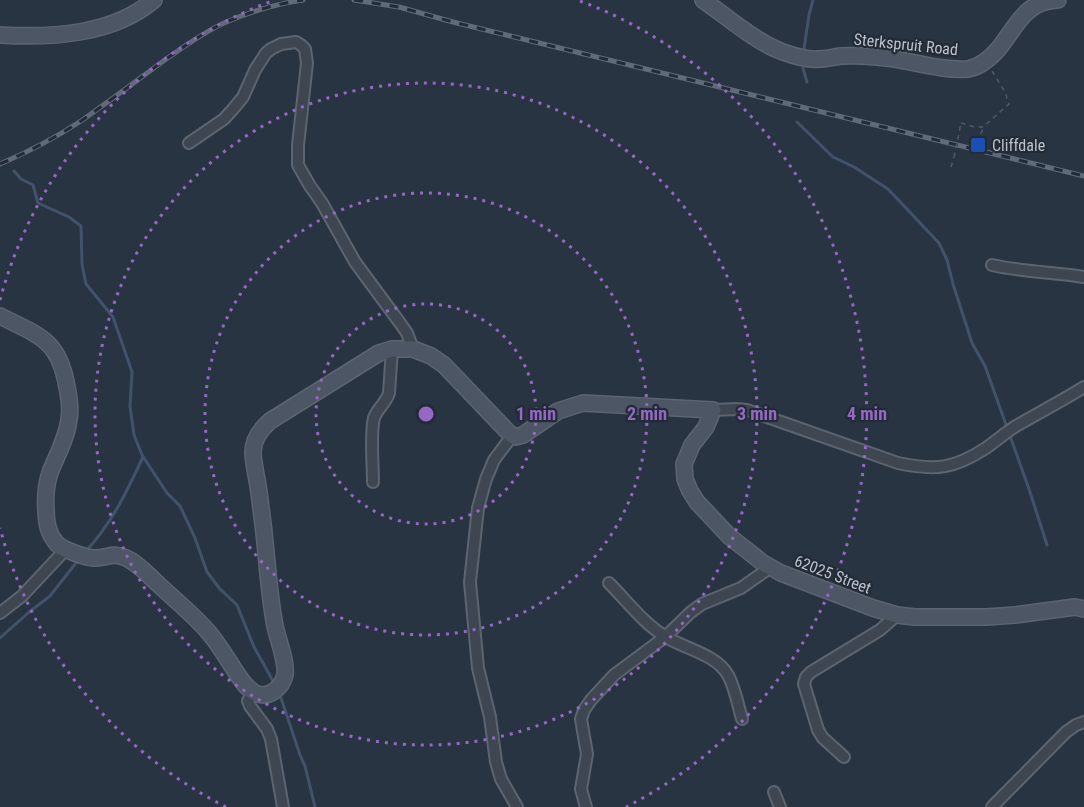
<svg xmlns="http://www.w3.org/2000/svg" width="1084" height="807" viewBox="0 0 1084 807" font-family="'Roboto Condensed',sans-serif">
	<rect width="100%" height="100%" fill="#293442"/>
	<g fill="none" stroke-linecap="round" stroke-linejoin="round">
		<g stroke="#40536a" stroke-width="3">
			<polyline points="804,49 809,15 813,0"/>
			<polyline points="803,68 807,82"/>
			<polyline points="797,122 833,157 854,167 888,189 939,243 947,260 953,284 972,343 985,366 1029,489 1047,545"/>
			<polyline points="14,171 21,179 33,185 38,203 69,217 81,226 82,264 86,284 113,317 132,372 130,406 134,435 142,455 167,493 180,506 195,538 207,572 220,589 237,605 254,647 273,681"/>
			<path d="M85,552C111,525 127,491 143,457"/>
			<polyline points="0,638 28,613 50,596 79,559"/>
			<polyline points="280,695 300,755 305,766 315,807"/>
		</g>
		<defs>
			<g id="street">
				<polyline points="189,143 224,119 233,109 243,97 255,70 266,53 271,49 281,44 296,42 301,45 305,49 307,63 298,145 298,165 310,186 322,203 355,262 400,323 407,333 413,349"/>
				<path d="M992,265C1023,272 1053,272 1084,277"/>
				<path d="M713,410L737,409L747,410L898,463C935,471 954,469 986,448C996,441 1005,433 1016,426C1038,413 1062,401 1084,387"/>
				<polyline points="512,436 494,460 486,479 478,508 470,582 478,668 490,717 496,762 501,779 517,807"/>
				<path d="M373,482C373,466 370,432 374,418C377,409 386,403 389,393L392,349"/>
				<path d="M609,583C627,601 644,624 666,637C685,649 716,654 728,675C735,688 738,705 742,719"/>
				<polyline points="0,613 22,596 66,549"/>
				<polyline points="254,693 250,697 248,701 250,706 267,729 271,739 283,807"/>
				<polyline points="844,757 823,738 818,730 804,684 806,677 811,672 880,630 897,615"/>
				<polyline points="774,792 780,807"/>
				<polyline points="586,807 581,789 587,754 581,719 584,710 591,700 614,675 665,637 691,612 702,604 741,588 771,567"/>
				<polyline points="992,807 1066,732 1076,725 1084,722"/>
			</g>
			<g id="secondary">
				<path d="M703,0C726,16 757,43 783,52C794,56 807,60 818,59C826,59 833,57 841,56C853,55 866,56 877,57C908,59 937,71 968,69C973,68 980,65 984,62C1013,43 1016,1 1058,0"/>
				<path d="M0,35C52,38 112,35 154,0"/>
				<path d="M0,316C40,336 59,340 67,387C69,397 71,409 69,419C67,437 58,453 51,470C46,483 45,497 46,510C46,518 47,526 50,533C51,536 55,541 57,544C64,550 86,558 95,558C108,558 112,552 126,558C138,563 148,575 158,584C175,600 195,616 210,634C224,651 233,670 246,686C250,689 253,693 258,694C270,698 282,687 285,675C287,662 278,640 275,626C268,590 267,553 262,516C260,502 259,488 256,475C255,468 253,459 253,452C253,439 261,429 270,421L379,353L392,349H413L431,356L444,365L508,432L515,437L523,435L558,411L583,403L713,410L706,427L692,445L684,464L685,479L690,491L697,502L730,537L763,563L781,573L873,608L897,615L915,617H987L1015,615L1075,607L1084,609"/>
			</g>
		</defs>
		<use href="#street" stroke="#5c646f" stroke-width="14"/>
		<use href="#secondary" stroke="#5c646f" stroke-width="18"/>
		<g stroke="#4a5d60" stroke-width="1.5" stroke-dasharray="4.5 4.5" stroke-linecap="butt">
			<polyline points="961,123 975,127 983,127 1009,104 1005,92 992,71"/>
			<polyline points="981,134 983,128"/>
			<polyline points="951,167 954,157"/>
		</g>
		<use href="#street" stroke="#3e4652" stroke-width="10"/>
		<use href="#secondary" stroke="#4c5664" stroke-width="15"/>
		<defs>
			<g id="rail">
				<polyline points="354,0 399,7 453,22 1084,176"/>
				<path d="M0,164C28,152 55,138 81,121C108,102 135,82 162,62C182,48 202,33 224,23C249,12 275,4 303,0"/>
			</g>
		</defs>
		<use href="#rail" stroke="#606a78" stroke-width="5"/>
		<use href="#rail" stroke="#222b37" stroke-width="3" stroke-dasharray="9" stroke-linecap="butt"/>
		<polyline stroke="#4a5d60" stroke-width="1.5" stroke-dasharray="4.5 4.5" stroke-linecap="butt" points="954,157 961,123"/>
	</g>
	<g fill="none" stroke="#9568c4" stroke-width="3" stroke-dasharray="3 6">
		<circle cx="426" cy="414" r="110"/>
		<circle cx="426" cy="414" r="221"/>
		<circle cx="426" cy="414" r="331"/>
		<path d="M226 807A441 441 0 0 1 0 528M0 300A441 441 0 0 1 272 1M580 1A441 441 0 0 1 626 807"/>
	</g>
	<rect fill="#1a4fb4" stroke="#222b37" stroke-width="2" x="970" y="137" width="16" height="16" rx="3"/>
	<g text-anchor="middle" stroke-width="4.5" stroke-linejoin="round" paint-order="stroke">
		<g font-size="16" fill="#bbc2cc" stroke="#222b37">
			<text transform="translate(906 44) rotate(6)" y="6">Sterkspruit Road</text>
			<text transform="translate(833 574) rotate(21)" y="6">62025 Street</text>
		</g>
		<g font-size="16" fill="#bbc2cc" stroke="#222b37" text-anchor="start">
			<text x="992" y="151">Cliffdale</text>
		</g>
	</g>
	<circle cx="426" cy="414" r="9" fill="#9568c4" stroke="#222b37" stroke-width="3"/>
	<g font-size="18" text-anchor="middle" font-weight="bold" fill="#9568c4" stroke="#222b37" stroke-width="4.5" stroke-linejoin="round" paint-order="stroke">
		<text x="536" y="420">1 min</text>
		<text x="647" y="420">2 min</text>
		<text x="757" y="420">3 min</text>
		<text x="867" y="420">4 min</text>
	</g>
</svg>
